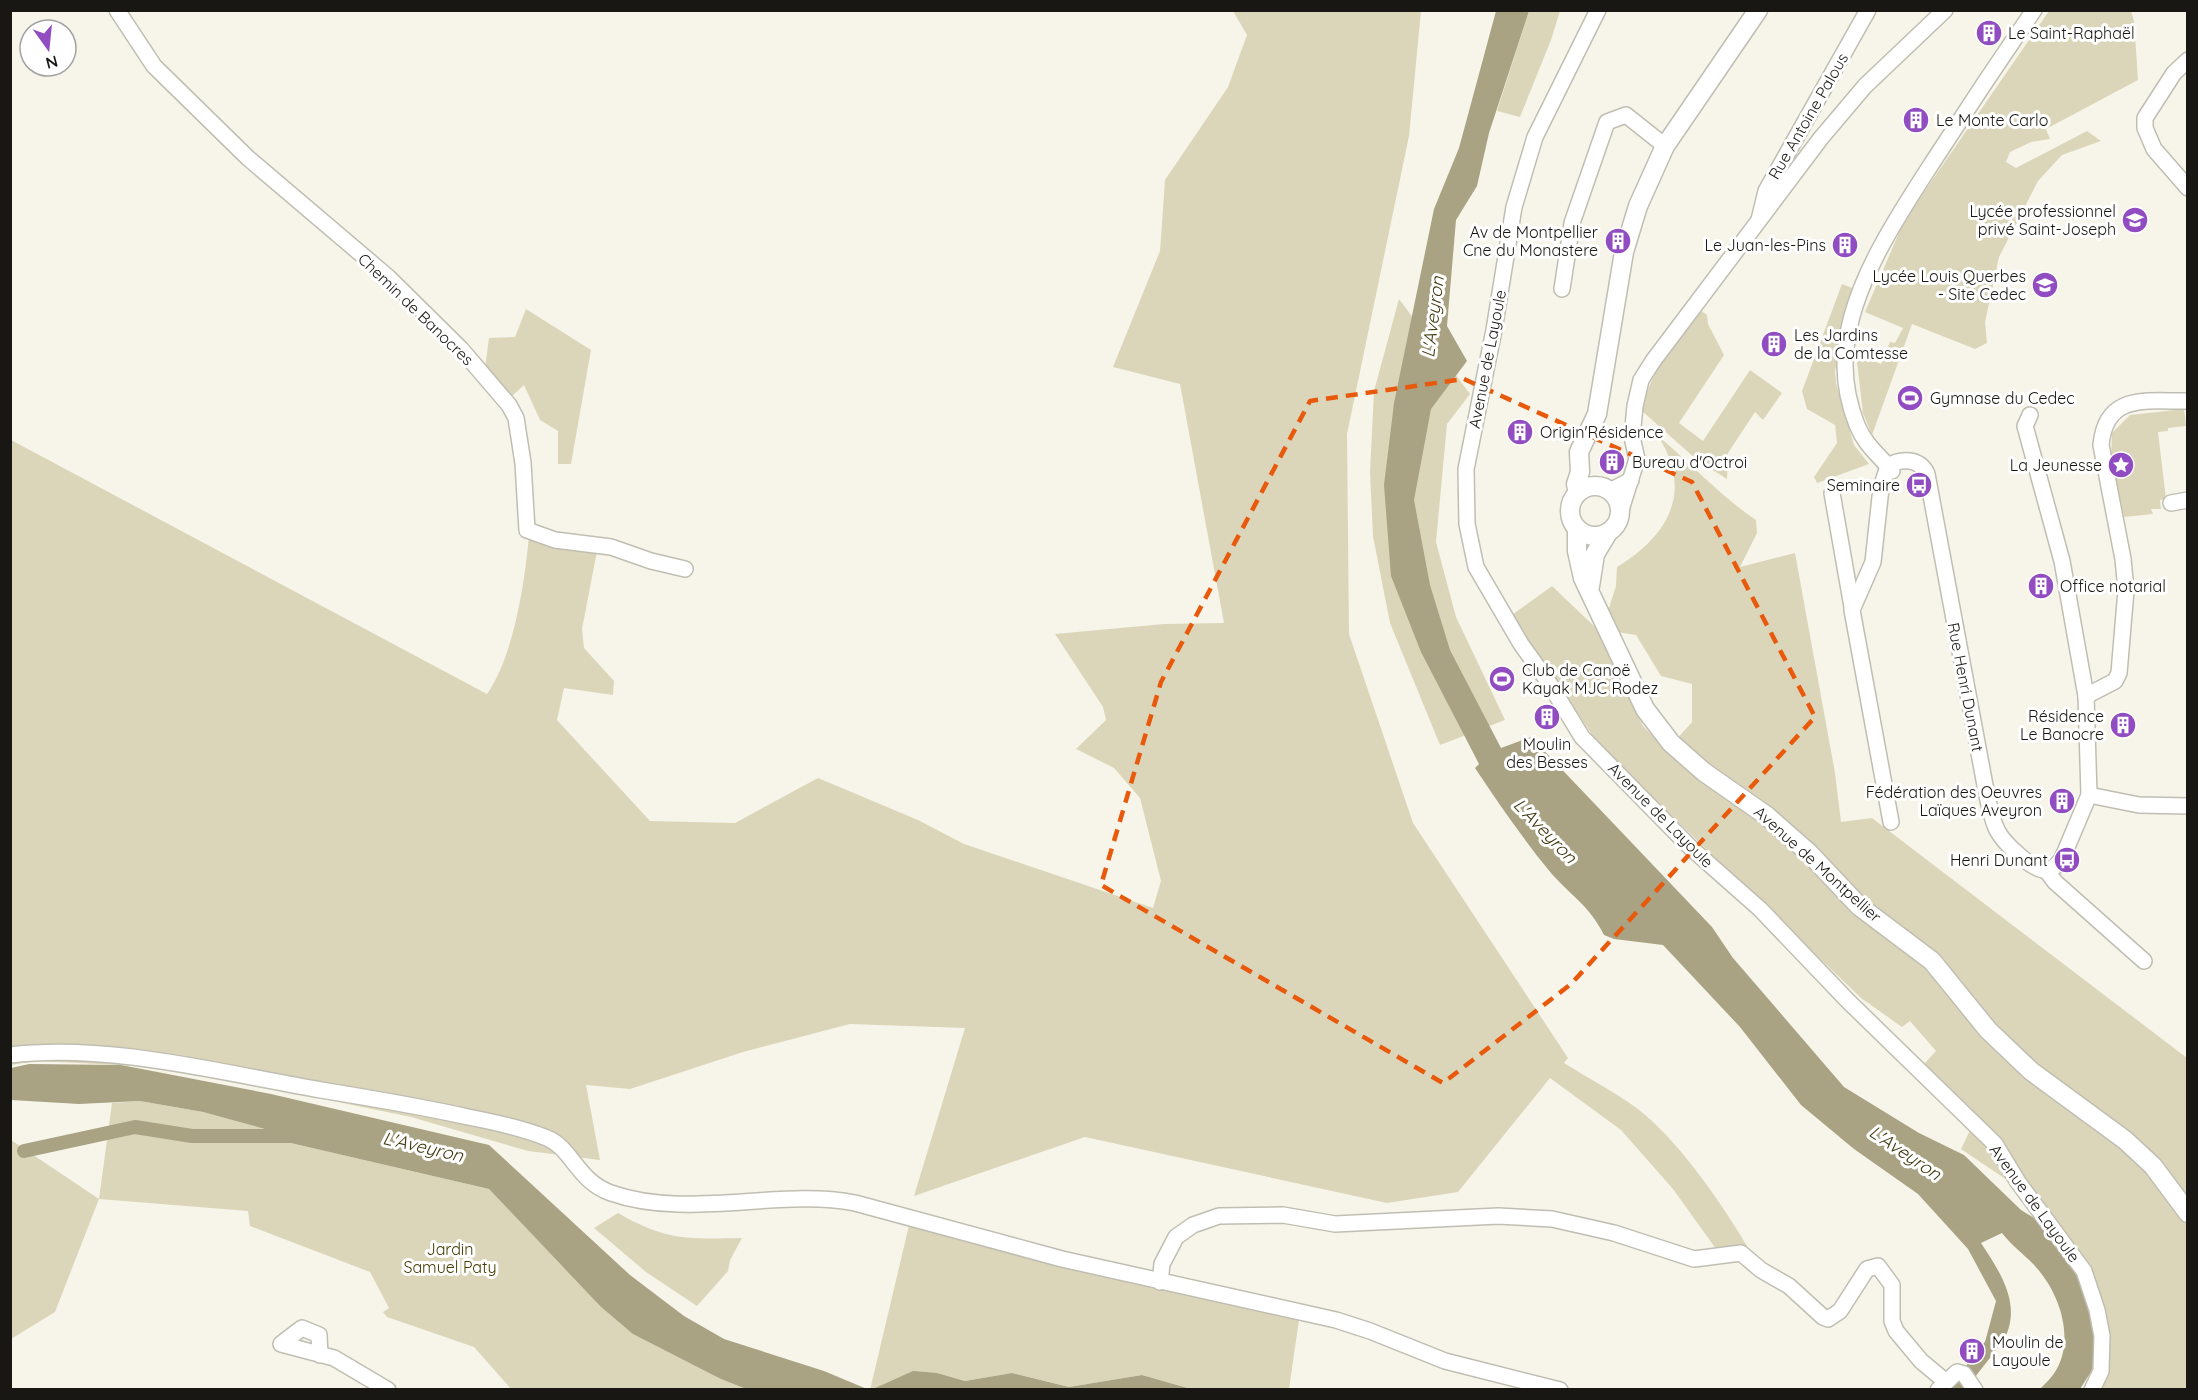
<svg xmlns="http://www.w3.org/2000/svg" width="2198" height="1400" viewBox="0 0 2198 1400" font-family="Quicksand,sans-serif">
	<rect width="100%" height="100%" fill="#f7f5e9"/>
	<g fill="#dbd6b9">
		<path d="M1233,11H1421L1409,136L1347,434L1349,634L1413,823L1568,1058L1564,1063C1588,1078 1615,1092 1638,1109C1678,1140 1721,1202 1747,1246L1724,1260L1673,1189L1621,1130L1550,1078L1458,1192L1387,1203L1085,1137L914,1196L965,1028L850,1024L743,1052L630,1089L586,1085L600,1160L528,1151L411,1117L269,1088L141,1066L35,1061L11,1065V440L487,694C514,656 525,581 529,535L598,546L582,629L584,648L614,681L613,695L564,688L557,720L650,821L735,823L818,778L918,820L964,844L1153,908L1161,881L1140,798L1114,768L1076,749L1106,720L1103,707L1055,634L1164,624L1224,623L1180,384L1113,367L1160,251L1165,180L1228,87L1247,35Z"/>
		<polygon points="1529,11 1560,11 1551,40 1520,117 1497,111"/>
		<polygon points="2049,11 2131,11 2134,21 2138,80 2046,129 2050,139 2031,142 2010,152 2006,162 2016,168 2087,131 2101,141 2062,155 2038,181 1999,257 1985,322 1987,343 1975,349 1912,324 1872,435 1863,413 1856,354 1881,364 1890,342 1895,343 1903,328 1865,312 1904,221"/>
		<polygon points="1842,284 1852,288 1835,371 1836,383 1854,445 1869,464 1817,483 1814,477 1837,443 1835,425 1807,409 1802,391"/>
		<polygon points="1399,299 1470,394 1447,424 1436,542 1456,617 1505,720 1440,745 1390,623 1373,536 1370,472 1374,391"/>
		<polygon points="526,309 591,350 571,464 558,464 558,431 540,420 524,385 510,398 485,368 489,338 515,337"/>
		<path d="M1700,310L1707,315L1708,324L1724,355L1679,423L1703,441L1750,370L1782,393L1763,420L1755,412L1728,453L1727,479L1697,460L1642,411C1649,372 1676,342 1700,310Z"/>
		<polygon points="2184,409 2186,426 2168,428 2168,431 2158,432 2166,499 2160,500 2161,509 2151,509 2153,514 2124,517 2111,458 2112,433 2130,415"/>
		<path d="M1658,436C1692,464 1720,496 1756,520L1757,533L1740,567L1795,553L1835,773L1841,822L1872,818L2187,1058V1389H2102L2106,1379L2110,1351L2099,1303L2041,1203L1961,1149L1977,1116L1924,1064L1936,1051L1910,1021L1902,1027L1861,998L1601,748L1512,615L1552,586L1595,627L1643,726L1667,750L1692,722V684L1661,676L1636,635L1617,632L1605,604L1609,608L1616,586L1617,567C1668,536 1694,492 1658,436Z"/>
		<polygon points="140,1101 203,1112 272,1131 282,1141 489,1189 600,1306 721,1379 746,1389 511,1389 474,1347 387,1317 383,1312 389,1308 370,1272 250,1226 248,1211 99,1199 55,1312 11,1339 11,1140 99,1199 112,1103"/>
		<path d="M618,1213C667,1241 687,1239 742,1238L730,1260L728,1271L697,1306L646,1272L594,1228Z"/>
		<polygon points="911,1217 1300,1313 1289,1389 1191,1389 1142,1375 1069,1387 1012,1373 965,1381 937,1373 870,1390"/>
	</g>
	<g fill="#a9a384">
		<path d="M1496,11H1529L1489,133L1477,186L1456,220L1447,326L1467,361L1431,409L1414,500L1430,585L1450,650L1501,748L1531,737L1712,927L1733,958L1844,1087L1919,1133L1964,1155L2021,1210L2034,1218L2078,1271L2092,1309L2096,1355L2091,1372L2080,1389H2040C2045,1384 2051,1378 2055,1372C2076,1339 2059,1292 2035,1266C2024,1254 2012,1246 2002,1233L1981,1243C1998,1269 2020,1300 2007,1333C2003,1343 1994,1351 1987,1359L1981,1357L1996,1301L1968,1249L1918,1194L1854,1149L1801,1105L1740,1027L1663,945L1614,939L1604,935C1589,905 1572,897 1551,873C1523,839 1499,804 1475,768L1479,764L1421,652L1391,576L1384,485L1394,403L1434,209L1459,148Z"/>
		<polygon points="29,1064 121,1065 271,1094 489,1145 630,1275 684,1316 724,1339 824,1371 867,1389 746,1389 721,1379 633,1334 600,1306 489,1189 282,1141 272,1131 203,1112 140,1101 79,1104 11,1100 11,1068"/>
		<polygon points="913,1371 937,1373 965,1381 1012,1373 1069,1387 1142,1375 1191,1389 873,1389"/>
	</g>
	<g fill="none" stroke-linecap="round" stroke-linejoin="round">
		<g stroke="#a9a384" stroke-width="14">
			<polyline points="24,1151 135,1127 192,1136 295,1136"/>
			<polyline points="1956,1390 1992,1344"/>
		</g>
		<defs>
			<g id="minor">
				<polyline points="117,10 154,66 248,158 388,277 461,349 509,405 516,418 523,463 527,530 555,540 611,547 651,561 685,569"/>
				<polyline points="1598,10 1535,137 1514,207 1494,330 1466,469 1467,524 1476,567 1521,644 1549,683 1582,737 1691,848 1760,909 1848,1001 1995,1144 2018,1182 2084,1271 2097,1310 2102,1336 2101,1371 2092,1390"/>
				<polyline points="2188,60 2174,73 2145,118 2145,128 2154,149 2188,188"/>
				<polyline points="1759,220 1766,191 1868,10"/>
				<polyline points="1562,289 1572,223 1607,122 1626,115 1665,146"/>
				<path d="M1892,471C1879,455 1865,445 1857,425C1848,402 1843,374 1846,349C1851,283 1903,208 1938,154C1969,106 2001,58 2034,10"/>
				<polyline points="1610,491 1631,480"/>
				<polyline points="1832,493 1852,607"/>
				<polyline points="2171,503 2188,500"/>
				<polyline points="1620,513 1637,459 1632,437 1635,406 1641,380 1653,361 1821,138 1865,86 1945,10"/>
				<path d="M2086,696L2115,681L2119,673L2126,590L2123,559L2101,445C2106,392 2147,402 2188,401"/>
				<polyline points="2089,795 2139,805 2188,806"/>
				<path d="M1891,822L1852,610L1873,562L1881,488L1888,466C1901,458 1920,458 1927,474L1984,780C1987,796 1990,815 1997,830C2003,842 2033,872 2047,870C2054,869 2058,864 2062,859L2089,795L2086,696L2062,561L2025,426L2030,415"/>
				<polyline points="2046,870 2055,882 2144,961"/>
				<path d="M10,1055C110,1043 222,1073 321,1090C370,1098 419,1106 468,1117C494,1122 523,1128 547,1138C572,1148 577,1181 611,1193C688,1220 780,1188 855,1203L1062,1259L1336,1320L1370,1331L1445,1361L1560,1390"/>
				<polyline points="1160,1282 1162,1264 1176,1237 1193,1225 1219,1216 1283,1215 1335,1224 1498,1216 1552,1219 1614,1233 1694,1259 1741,1253 1761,1270 1789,1286 1823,1317 1828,1319 1840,1311 1867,1269 1878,1266 1892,1285 1892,1321 1896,1331 1921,1361 1945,1381"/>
				<polyline points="320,1355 319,1335 302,1328 281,1344 334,1358 388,1390"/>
				<polyline points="1938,1390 1957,1372 1964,1374 1975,1390"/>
			</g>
			<g id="major">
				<circle cx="1595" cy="511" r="25"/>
				<polyline points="1578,492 1576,484 1580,472 1579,452 1597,414 1624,252 1638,206 1665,146 1758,10"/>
				<polyline points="1577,530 1577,551 1583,578 1645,709 1671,743 1704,772 1767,816 1809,853 1859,906 1932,961 1988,1030 2031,1071 2125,1140 2153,1166 2188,1213"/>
				<polyline points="1590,586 1595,554 1607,534"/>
			</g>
		</defs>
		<use href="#minor" stroke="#c0beb2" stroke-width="18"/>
		<use href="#major" stroke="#c0beb2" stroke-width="21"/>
		<use href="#minor" stroke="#fff" stroke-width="15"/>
		<use href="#major" stroke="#fff" stroke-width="18"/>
	</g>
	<path fill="none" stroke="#e8590c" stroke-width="4.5" stroke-dasharray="12 8" stroke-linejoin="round" d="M1464,379L1692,482L1815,717L1571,984L1443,1083L1101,885L1161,682L1310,401Z"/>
	<defs>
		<symbol id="building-disc" viewBox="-11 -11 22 22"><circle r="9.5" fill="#904cc0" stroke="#fff"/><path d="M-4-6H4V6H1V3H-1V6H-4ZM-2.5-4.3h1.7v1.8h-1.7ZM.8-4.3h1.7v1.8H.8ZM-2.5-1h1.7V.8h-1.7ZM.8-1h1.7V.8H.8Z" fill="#fff"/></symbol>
		<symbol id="school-disc" viewBox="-11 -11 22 22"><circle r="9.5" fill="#904cc0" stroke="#fff"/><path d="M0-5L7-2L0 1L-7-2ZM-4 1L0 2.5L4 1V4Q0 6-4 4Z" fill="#fff"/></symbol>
		<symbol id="stadium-disc" viewBox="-11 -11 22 22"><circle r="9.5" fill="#904cc0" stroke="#fff"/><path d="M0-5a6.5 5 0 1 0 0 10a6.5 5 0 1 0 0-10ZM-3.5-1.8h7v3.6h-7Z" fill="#fff"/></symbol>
		<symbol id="sight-disc" viewBox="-11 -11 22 22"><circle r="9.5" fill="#904cc0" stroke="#fff"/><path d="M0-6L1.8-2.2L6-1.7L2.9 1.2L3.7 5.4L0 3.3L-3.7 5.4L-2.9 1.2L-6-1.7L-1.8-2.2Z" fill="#fff"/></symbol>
		<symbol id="bus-disc" viewBox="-11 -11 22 22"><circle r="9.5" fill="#904cc0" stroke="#fff"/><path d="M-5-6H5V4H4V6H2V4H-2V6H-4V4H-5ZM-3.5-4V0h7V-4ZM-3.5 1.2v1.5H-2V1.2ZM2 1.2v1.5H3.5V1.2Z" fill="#fff"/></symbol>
	</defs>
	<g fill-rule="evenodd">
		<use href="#building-disc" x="1974" y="18" width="30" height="30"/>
		<use href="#building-disc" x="1901" y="105" width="30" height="30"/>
		<use href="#school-disc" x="2120" y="205" width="30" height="30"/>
		<use href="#building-disc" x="1603" y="226" width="30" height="30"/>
		<use href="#building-disc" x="1830" y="230" width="30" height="30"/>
		<use href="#school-disc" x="2030" y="270" width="30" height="30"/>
		<use href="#building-disc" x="1759" y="329" width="30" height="30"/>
		<use href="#stadium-disc" x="1895" y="383" width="30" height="30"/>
		<use href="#building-disc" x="1505" y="417" width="30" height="30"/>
		<use href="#building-disc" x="1597" y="447" width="30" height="30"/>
		<use href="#sight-disc" x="2106" y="450" width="30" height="30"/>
		<use href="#bus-disc" x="1904" y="470" width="30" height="30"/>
		<use href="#building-disc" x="2026" y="571" width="30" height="30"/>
		<use href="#stadium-disc" x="1487" y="664" width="30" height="30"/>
		<use href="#building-disc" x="1532" y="702" width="30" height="30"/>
		<use href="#building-disc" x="2108" y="710" width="30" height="30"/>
		<use href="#building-disc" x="2047" y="786" width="30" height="30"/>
		<use href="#bus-disc" x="2052" y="845" width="30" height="30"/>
		<use href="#building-disc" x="1957" y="1336" width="30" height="30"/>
	</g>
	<g text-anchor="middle" stroke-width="6" stroke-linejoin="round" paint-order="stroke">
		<g font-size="16" fill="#181713" stroke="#fff" text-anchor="start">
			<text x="2008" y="39">Le Saint-Raphaël</text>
			<text x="1936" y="126">Le Monte Carlo</text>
			<text x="2116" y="217" text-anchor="end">Lycée professionnel<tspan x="2116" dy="18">privé Saint-Joseph</tspan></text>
			<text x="1598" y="238" text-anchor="end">Av de Montpellier<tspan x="1598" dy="18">Cne du Monastere</tspan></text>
			<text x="1826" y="251" text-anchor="end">Le Juan-les-Pins</text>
			<text x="2026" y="282" text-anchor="end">Lycée Louis Querbes<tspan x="2026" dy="18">- Site Cedec</tspan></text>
			<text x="1794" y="341">Les Jardins<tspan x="1794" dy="18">de la Comtesse</tspan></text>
			<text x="1930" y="404">Gymnase du Cedec</text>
			<text x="1540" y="438">Origin'Résidence</text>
			<text x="1632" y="468">Bureau d'Octroi</text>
			<text x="2102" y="471" text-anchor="end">La Jeunesse</text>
			<text x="1900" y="491" text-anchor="end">Seminaire</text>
			<text x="2060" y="592">Office notarial</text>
			<text x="1522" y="676">Club de Canoë<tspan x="1522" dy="18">Kayak MJC Rodez</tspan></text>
			<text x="2104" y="722" text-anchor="end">Résidence<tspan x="2104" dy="18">Le Banocre</tspan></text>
			<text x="1547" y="750" text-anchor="middle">Moulin<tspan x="1547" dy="18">des Besses</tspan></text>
			<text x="2042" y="798" text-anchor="end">Fédération des Oeuvres<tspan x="2042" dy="18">Laïques Aveyron</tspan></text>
			<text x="2048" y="866" text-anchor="end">Henri Dunant</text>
			<text x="1992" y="1348">Moulin de<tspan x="1992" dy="18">Layoule</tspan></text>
		</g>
		<g font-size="16" fill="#181713" stroke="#fff">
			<text transform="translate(1808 116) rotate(-60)" y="6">Rue Antoine Palous</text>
			<text transform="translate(416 309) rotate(44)" y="6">Chemin de Banocres</text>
			<text transform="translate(1487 359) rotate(-79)" y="6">Avenue de Layoule</text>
			<text transform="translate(1966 687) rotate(79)" y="6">Rue Henri Dunant</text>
			<text transform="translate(1661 815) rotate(45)" y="6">Avenue de Layoule</text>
			<text transform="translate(1818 864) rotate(42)" y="6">Avenue de Montpellier</text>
			<text transform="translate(2035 1203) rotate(54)" y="6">Avenue de Layoule</text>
		</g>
		<g font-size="16" fill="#453b00" stroke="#fff">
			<text x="450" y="1255">Jardin<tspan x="450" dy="18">Samuel Paty</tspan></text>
		</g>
		<g font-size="18" font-style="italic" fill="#41390f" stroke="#fff">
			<text transform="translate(1433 317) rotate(-83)" y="6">L'Aveyron</text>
			<text transform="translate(1545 831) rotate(46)" y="6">L'Aveyron</text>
			<text transform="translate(423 1147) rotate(13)" y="6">L'Aveyron</text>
			<text transform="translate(1905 1153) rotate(34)" y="6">L'Aveyron</text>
		</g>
	</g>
	<rect width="2198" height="1400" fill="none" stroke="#181713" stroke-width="24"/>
	<g transform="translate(48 48) rotate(165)"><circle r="28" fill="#ffffff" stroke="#a3a2a1" stroke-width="1.5"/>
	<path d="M0-4.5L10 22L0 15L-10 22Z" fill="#904cc0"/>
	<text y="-9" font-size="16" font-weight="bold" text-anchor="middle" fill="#181713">N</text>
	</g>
</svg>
